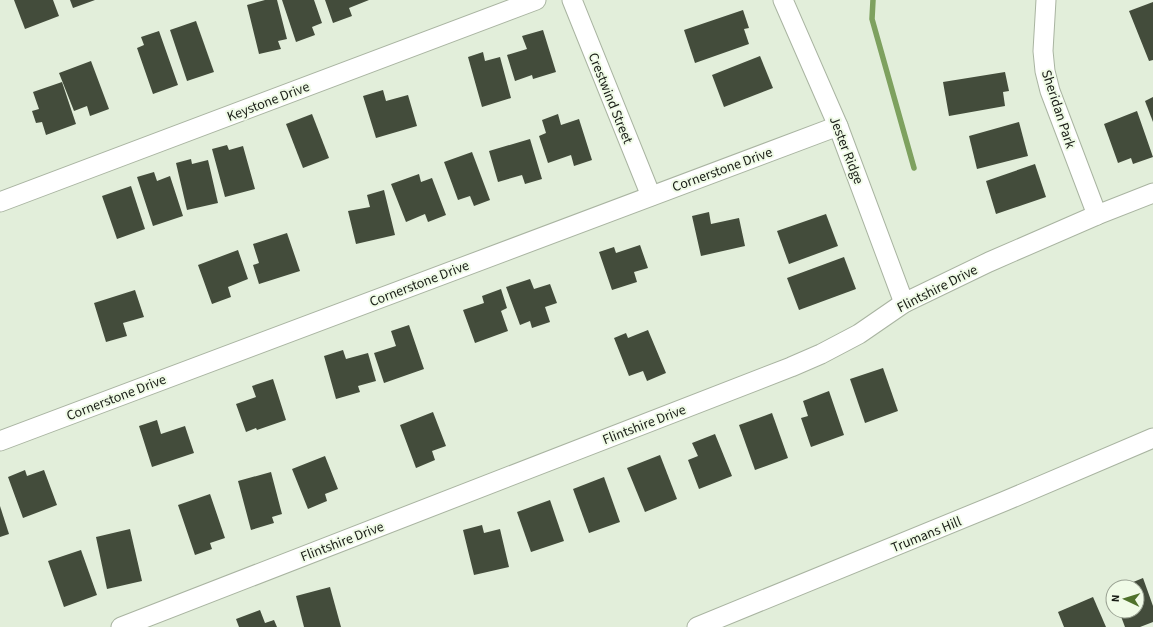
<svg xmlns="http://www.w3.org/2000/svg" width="1153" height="627" viewBox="0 0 1153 627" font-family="'Source Sans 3',sans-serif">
	<rect width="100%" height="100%" fill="#e2eeda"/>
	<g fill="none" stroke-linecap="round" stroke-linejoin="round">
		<polyline stroke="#7ea15f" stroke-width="5.5" points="873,0 872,19 914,168"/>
	</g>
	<g fill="#434c3b">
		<polygon points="14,0 53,0 59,16 25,29"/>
		<polygon points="70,0 95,0 73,8"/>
		<polygon points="265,0 277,0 287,39 278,41 281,49 259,54 247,5"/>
		<polygon points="282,0 314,0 322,23 312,27 315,35 296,42"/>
		<polygon points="325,0 369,0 349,8 352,16 333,23"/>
		<polygon points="1153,2 1153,60 1149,61 1129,11"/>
		<polygon points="743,10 749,28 744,29 749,44 695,63 684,30"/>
		<polygon points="196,21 214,72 187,81 170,30"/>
		<polygon points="543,30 556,72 533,79 532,75 515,81 507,55 527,49 522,36"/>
		<polygon points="159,31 178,85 153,94 137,48 144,45 141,37"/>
		<polygon points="483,52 485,61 500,57 511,98 482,107 468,57"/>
		<polygon points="760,56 773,88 724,107 712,75"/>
		<polygon points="91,61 109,109 90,116 87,106 74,111 59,73"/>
		<polygon points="1005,72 1009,91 1003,92 1005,106 949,116 943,82"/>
		<polygon points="62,82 76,124 46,135 42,122 36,123 32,111 39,109 33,92"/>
		<polygon points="383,90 386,101 408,95 417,126 376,138 363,96"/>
		<polygon points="1153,97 1153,122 1145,101"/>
		<polygon points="1137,111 1153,157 1133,164 1131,158 1118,163 1104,124"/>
		<polygon points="312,114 329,158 303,168 286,124"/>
		<polygon points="558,114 561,125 579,119 592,160 574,166 571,155 548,163 539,136 546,133 542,120"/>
		<polygon points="1019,122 1028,156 977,169 969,136"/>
		<polygon points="530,139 542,179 525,184 522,175 498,182 489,151"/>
		<polygon points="227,145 229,150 243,146 255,189 225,197 212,149"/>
		<polygon points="472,152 490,200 474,206 470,196 458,200 444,162"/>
		<polygon points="191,159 192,164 208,160 218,203 187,210 176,163"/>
		<polygon points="1035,164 1046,197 996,214 986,181"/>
		<polygon points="154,172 157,181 170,176 183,216 153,226 137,177"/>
		<polygon points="419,174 421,182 432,178 446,215 428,222 425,214 406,222 391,184"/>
		<polygon points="131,186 145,229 117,239 102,196"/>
		<polygon points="384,190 395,235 356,244 348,211 370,207 367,195"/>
		<polygon points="709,212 711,224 739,218 745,246 701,256 692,216"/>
		<polygon points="826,214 838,246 789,264 777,231"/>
		<polygon points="287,233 300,271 259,284 253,265 259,263 253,244"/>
		<polygon points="640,245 648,268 634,272 637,282 612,290 599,252 614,247 616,253"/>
		<polygon points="238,250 248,279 228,287 231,297 212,304 198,265"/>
		<polygon points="844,257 856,289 799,310 787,278"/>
		<polygon points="530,279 534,289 550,284 557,303 545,307 550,322 532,328 530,321 520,325 506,287"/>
		<polygon points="501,289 507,308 501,311 508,331 475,343 463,310 484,303 482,296"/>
		<polygon points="135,290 144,317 123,323 127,336 106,342 94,303"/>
		<polygon points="409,325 424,369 384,383 374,353 396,346 391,331"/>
		<polygon points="648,330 666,373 647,381 643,371 629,376 614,338 626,333 628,338"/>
		<polygon points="343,350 346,359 368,353 376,381 358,386 360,392 336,399 324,356"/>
		<polygon points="883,368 898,411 865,423 850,379"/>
		<polygon points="273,379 286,420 257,430 256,428 246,432 236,404 256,397 252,386"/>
		<polygon points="829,391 844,435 811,447 801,418 808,416 803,401"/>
		<polygon points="433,412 446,446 432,451 435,460 416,468 400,425"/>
		<polygon points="772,413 788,458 755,470 739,425"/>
		<polygon points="157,420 161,434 185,426 194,453 152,467 139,426"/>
		<polygon points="715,434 732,476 699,489 688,460 698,456 692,443"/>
		<polygon points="660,455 677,499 645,512 627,468"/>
		<polygon points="325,456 338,489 325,494 327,501 308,509 292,469"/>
		<polygon points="25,470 27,476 44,470 57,505 23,518 8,477"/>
		<polygon points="271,472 282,514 272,517 274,523 251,530 238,481"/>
		<polygon points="604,477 620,522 589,533 573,489"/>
		<polygon points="210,494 225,538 210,543 212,549 195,555 178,505"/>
		<polygon points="550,500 564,541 531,552 517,512"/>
		<polygon points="0,506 9,534 0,537"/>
		<polygon points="482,525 484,533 500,529 509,567 474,575 463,530"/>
		<polygon points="130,529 142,581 107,589 96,537"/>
		<polygon points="81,550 97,595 64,607 48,561"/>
		<polygon points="1143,578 1153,606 1153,622 1140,627 1125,627 1119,611 1137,611 1137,587 1121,587"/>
		<polygon points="330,587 341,627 304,627 296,596"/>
		<polygon points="1093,597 1106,627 1064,627 1058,612"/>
		<polygon points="260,610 265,623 274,620 277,627 239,627 236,619"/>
	</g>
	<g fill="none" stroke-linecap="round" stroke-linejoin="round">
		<defs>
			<g id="street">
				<polyline points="572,0 651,196"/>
				<polyline points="783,0 838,126 904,303"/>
				<polyline points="1046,0 1043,51 1045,71 1050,91 1097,215"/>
				<polyline points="0,202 536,0"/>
				<polyline points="0,441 838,126"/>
				<polyline points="121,627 791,367 821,354 859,334 904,303 989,262 1097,215 1153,193"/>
				<polyline points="697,627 1005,501 1153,438"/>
			</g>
		</defs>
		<use href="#street" stroke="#a9b4a1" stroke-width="21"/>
		<use href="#street" stroke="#fff" stroke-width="19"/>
	</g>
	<g text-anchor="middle" stroke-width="4" stroke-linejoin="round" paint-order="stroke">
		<g font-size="14" fill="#191d16" stroke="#f0fbe7">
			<text transform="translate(611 98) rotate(68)" y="5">Crestwind Street</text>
			<text transform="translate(268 101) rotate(-21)" y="5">Keystone Drive</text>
			<text transform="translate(1059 109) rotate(72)" y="5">Sheridan Park</text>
			<text transform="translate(847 150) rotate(69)" y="5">Jester Ridge</text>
			<text transform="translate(722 169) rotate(-20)" y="5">Cornerstone Drive</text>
			<text transform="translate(419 283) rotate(-21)" y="5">Cornerstone Drive</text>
			<text transform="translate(937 288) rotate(-27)" y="5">Flintshire Drive</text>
			<text transform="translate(116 397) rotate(-21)" y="5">Cornerstone Drive</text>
			<text transform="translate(644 424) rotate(-21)" y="5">Flintshire Drive</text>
			<text transform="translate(926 534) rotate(-22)" y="5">Trumans Hill</text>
			<text transform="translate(342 541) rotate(-21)" y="5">Flintshire Drive</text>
		</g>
	</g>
	<g transform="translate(1125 599) rotate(274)"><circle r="19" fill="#f0fbe7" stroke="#9aa293"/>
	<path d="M0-3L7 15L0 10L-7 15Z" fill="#4f722b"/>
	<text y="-6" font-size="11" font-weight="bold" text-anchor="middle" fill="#191d16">N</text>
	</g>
</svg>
